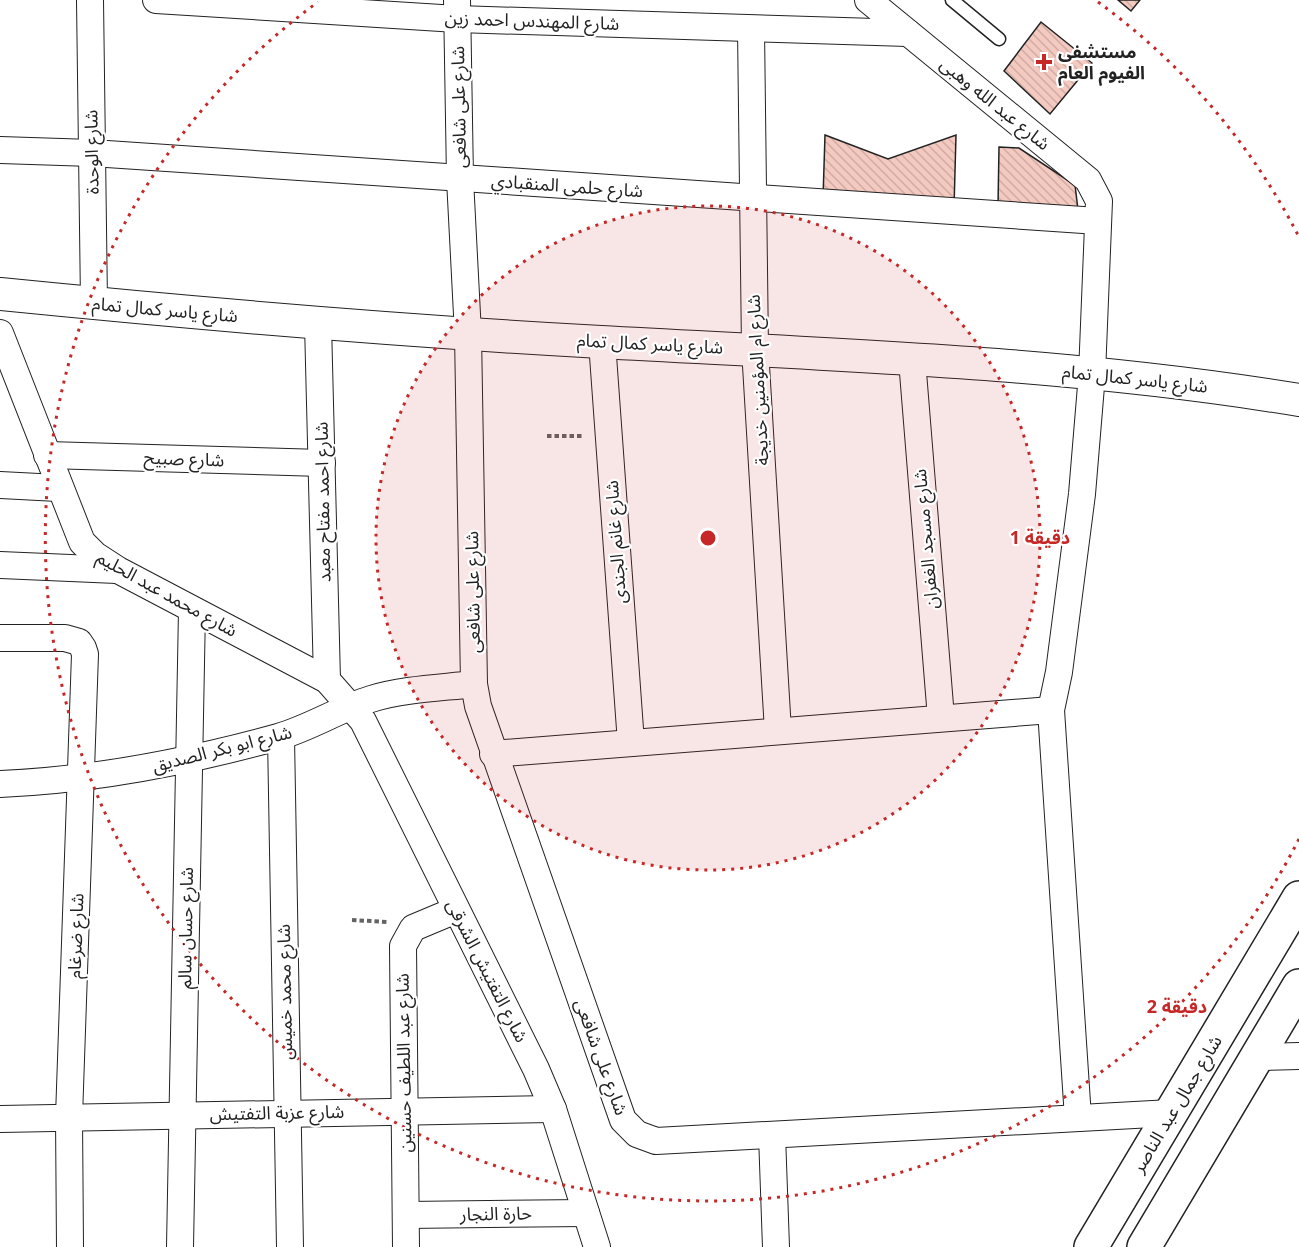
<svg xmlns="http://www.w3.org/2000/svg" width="1299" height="1247" viewBox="0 0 1299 1247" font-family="'Noto Sans','Noto Sans Arabic',sans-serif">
	<defs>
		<pattern id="building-back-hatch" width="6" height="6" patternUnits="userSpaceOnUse" patternTransform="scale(1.5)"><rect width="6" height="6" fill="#f3c9c0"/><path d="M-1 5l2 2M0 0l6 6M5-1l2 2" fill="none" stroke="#d0aca5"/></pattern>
	</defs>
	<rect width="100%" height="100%" fill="#fff"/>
	<g fill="url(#building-back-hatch)" stroke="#222" stroke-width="1.5">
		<polygon points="1118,0 1140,0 1131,11"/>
		<polygon points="1041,22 1092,63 1050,114 1004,71"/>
		<polygon points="825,135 888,159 956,135 954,208 823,198"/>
		<polygon points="999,147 1019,148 1075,185 1078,210 998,206"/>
	</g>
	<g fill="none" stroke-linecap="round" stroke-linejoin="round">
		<defs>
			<polyline id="service" points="952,0 999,39"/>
			<g id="minor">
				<polyline points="90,0 94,303"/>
				<polyline points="156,0 457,19 908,33"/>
				<polyline points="457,0 460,179 468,334 474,684 478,706 623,1120 637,1134 656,1141 1171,1113"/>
				<polyline points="868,0 1088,180 1099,201 1092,374 1082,494 1059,672 1051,710 1078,1118"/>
				<polyline points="751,29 755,349 778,731"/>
				<polyline points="0,150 92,153 1098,221"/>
				<polyline points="318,324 327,680"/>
				<polyline points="0,333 82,542 95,555 118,570 327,680 363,721 536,1069 553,1109 597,1247"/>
				<polyline points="602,342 631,743"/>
				<polyline points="912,360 941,718"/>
				<polyline points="47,455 322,463"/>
				<polyline points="0,485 58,488"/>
				<polyline points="0,565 117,570"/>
				<polyline points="0,638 65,638 79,642 83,648 85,654 69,1117 70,1247"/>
				<polyline points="281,737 290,1247"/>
				<polyline points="493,754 1051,710"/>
				<path d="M0,784C95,780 187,762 278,737C310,728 339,709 371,699C404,689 440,688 474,684"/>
				<polyline points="1259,1057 1299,1056"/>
				<polyline points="0,1119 553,1109"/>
				<polyline points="772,1135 776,1247"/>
				<polyline points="406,1215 586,1213"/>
				<polyline points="180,1247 192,610"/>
				<polyline points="406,1247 403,946 413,928 456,910"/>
			</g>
			<path id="tertiary" d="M0,294C200,314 400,331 601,342C834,355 1069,362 1299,400"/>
			<g id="primary">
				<polyline points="1091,1247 1299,898"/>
				<polyline points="1144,1247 1299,986"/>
			</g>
		</defs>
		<use href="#service" stroke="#222" stroke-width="15"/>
		<use href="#minor" stroke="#222" stroke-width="28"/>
		<use href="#tertiary" stroke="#222" stroke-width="34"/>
		<use href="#primary" stroke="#222" stroke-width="36"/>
		<g stroke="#646464" stroke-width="4" stroke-dasharray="4.5 3" stroke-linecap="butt">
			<polyline points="547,436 584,436"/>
			<polyline points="352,920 387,922"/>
		</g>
		<use href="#service" stroke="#fff" stroke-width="12"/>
		<use href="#minor" stroke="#fff" stroke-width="26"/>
		<use href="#tertiary" stroke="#fff" stroke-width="32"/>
		<use href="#primary" stroke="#fff" stroke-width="33"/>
	</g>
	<circle cx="708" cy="538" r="332" fill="#c62828" fill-opacity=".12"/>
	<g fill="none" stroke="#c62828" stroke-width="3" stroke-dasharray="3 6">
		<circle cx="708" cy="538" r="332"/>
		<path d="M1299 839A663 663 0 1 1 318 2M1098 2A663 663 0 0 1 1299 237"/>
	</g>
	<path fill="#c62828" stroke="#fff" stroke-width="2" d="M1041 53h6v6h6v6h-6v6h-6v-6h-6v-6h6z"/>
	<g text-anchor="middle" stroke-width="4.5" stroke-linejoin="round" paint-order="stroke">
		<g font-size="18" fill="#222" stroke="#fff">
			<text transform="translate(532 21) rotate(2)" y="6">شارع المهندس احمد زين</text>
			<text transform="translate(995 104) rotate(39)" y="6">شارع عبد الله وهبى</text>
			<text transform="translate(459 107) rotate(-91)" y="6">شارع على شافعى</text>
			<text transform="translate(92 152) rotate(-91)" y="6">شارع الوحدة</text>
			<text transform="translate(567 186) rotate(4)" y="6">شارع حلمى المنقبادي</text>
			<text transform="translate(165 310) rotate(5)" y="6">شارع ياسر كمال تمام</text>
			<text transform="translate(650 344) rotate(3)" y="6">شارع ياسر كمال تمام</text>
			<text transform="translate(1135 379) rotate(6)" y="6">شارع ياسر كمال تمام</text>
			<text transform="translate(758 380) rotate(-93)" y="6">شارع ام المؤمنين خديجة</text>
			<text transform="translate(184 459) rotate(2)" y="6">شارع صبيح</text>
			<text transform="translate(323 502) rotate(-91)" y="6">شارع احمد مفتاح معبد</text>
			<text transform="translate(926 539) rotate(-95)" y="6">شارع مسجد الغفران</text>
			<text transform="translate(616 542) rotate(-94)" y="6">شارع غانم الجندى</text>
			<text transform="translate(473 592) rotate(-91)" y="6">شارع على شافعى</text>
			<text transform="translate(167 594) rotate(29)" y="6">شارع محمد عبد الحليم</text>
			<text transform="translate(222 749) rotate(-14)" y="6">شارع ابو بكر الصديق</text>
			<text transform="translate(186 928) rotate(-89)" y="6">شارع حسان سالم</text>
			<text transform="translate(76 936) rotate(-88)" y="6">شارع ضرغام</text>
			<text transform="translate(487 971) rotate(63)" y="6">شارع التفتيش الشرقى</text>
			<text transform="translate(285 992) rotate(-91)" y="6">شارع محمد خميس</text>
			<text transform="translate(601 1057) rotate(70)" y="6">شارع على شافعى</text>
			<text transform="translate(404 1063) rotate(-91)" y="6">شارع عبد اللطيف حسنين</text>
			<text transform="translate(1177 1104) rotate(-59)" y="6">شارع جمال عبد الناصر</text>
			<text transform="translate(277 1113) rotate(-1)" y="6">شارع عزبة التفتيش</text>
			<text transform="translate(496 1214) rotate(-1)" y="6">حارة النجار</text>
		</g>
		<g font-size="18" font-weight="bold" fill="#222" stroke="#fff" text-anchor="start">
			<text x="1058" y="58">مستشفى<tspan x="1058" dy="21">الفيوم العام</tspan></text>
		</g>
	</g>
	<circle cx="708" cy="538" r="9" fill="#c62828" stroke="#fff" stroke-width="3"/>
	<g font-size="18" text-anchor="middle" font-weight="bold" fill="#c62828" stroke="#fff" stroke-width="4.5" stroke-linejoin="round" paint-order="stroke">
		<text x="1040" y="544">1 دقيقة</text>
		<text x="1177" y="1013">2 دقيقة</text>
	</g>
</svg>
